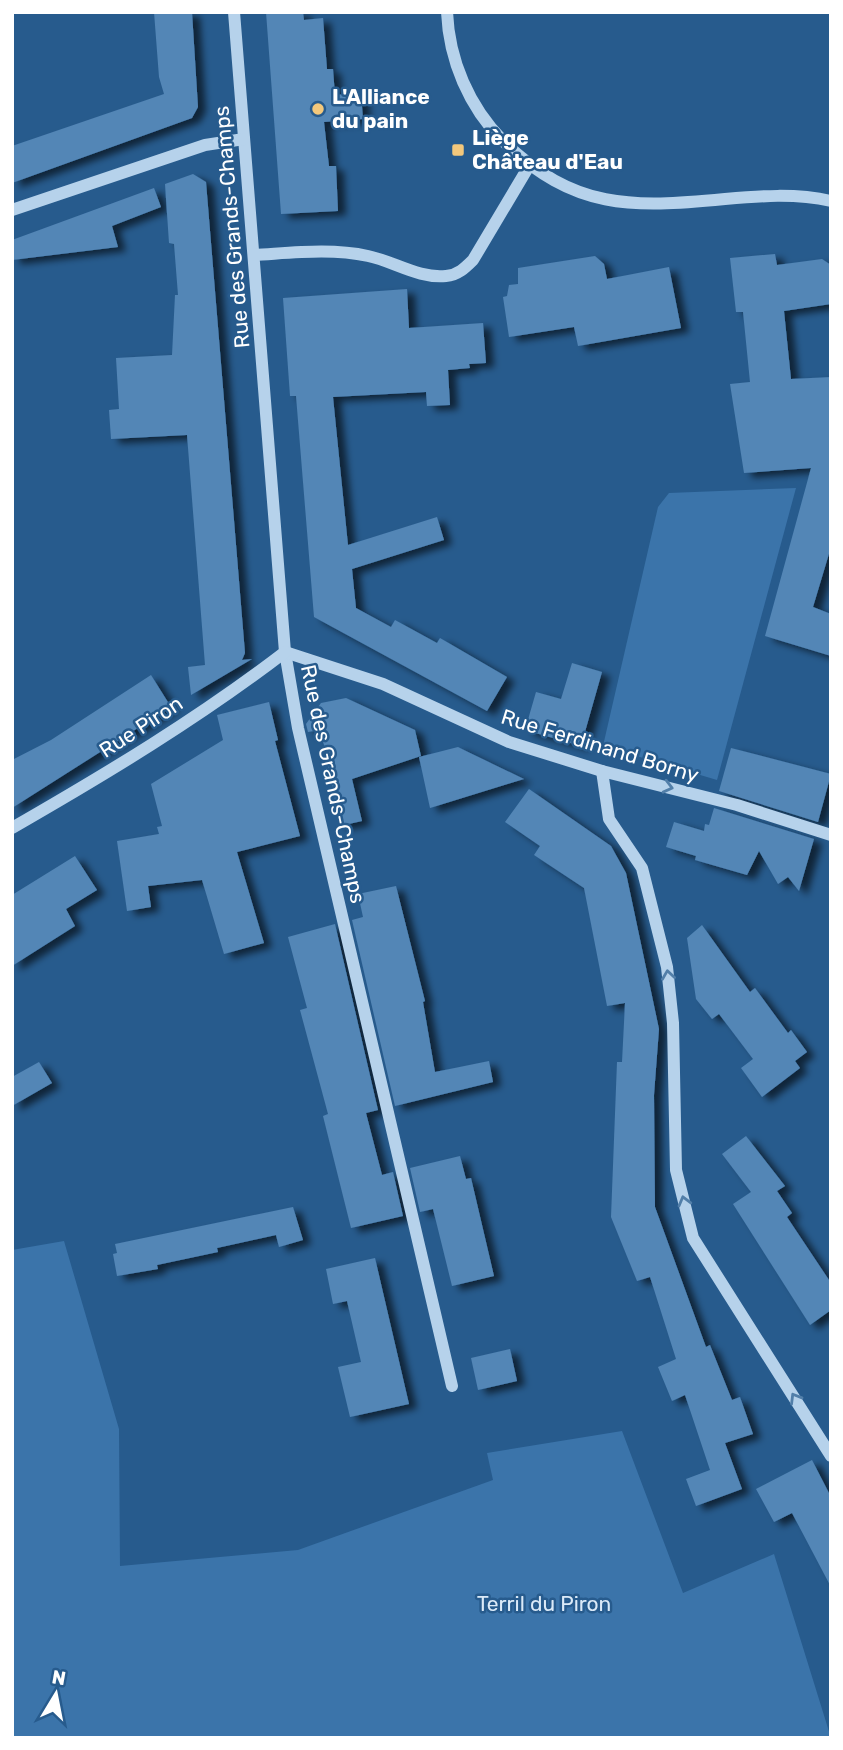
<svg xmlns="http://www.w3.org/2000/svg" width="843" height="1750" viewBox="0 0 843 1750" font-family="Rubik,sans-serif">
	<defs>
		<filter id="shadow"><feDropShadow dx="8" dy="4.5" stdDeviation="3.5" flood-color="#0009"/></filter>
	</defs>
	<rect width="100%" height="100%" fill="#275b8d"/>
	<g fill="#3b74aa">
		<polygon points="796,488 717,780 603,746 658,507 669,493"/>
		<polygon points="64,1241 119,1429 120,1566 298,1550 493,1480 487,1453 622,1431 683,1593 774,1554 831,1738 12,1738 12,1250"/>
	</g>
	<g fill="#5386b6" filter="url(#shadow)">
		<polygon points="154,12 192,12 198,107 192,118 12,183 12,146 164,94 159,77"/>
		<polygon points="266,12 303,12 304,20 323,18 327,69 333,69 335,95 361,93 363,119 324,122 329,166 336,166 338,211 281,214"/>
		<polygon points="193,174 206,182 245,653 242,660 252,659 191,695 188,667 205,665 187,435 111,439 109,410 119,409 116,358 172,355 175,295 178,295 174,244 169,243 165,184"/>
		<polygon points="154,188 161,207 112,226 118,247 12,260 12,240"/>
		<polygon points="775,254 777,265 822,259 831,265 831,304 784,311 791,379 831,377 831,547 813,607 831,614 831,656 765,636 811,468 744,473 730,384 750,382 743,312 736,312 730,258"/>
		<polygon points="595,256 604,264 607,279 669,267 681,328 578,346 574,327 509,337 503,297 507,296 509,285 518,284 518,268"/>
		<polygon points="407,289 409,328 483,323 486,363 469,364 470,368 448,370 450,405 427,406 426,392 333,397 348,545 437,517 444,540 352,569 356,608 391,627 395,620 437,643 440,638 507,677 487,711 314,617 296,396 290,396 283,298"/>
		<polygon points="572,663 602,672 581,746 525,730 536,692 561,699"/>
		<polygon points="151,675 171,707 12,808 12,760 51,740"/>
		<polygon points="346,698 415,730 421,756 352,779 362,821 340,826 324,745 319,730 308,732 306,724 321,703"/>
		<polygon points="269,702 278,740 275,741 300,836 237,852 264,943 224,954 202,880 148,886 151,907 127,911 117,841 159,834 157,827 162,826 151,784 223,740 217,715"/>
		<polygon points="458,747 466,751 524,779 430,808 419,757"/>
		<polygon points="731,748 831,774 818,822 719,791"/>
		<polygon points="529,789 611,846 626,873 659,1029 654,1095 655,1207 706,1347 710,1345 732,1400 740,1397 753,1434 725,1443 742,1489 696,1506 686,1479 710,1470 685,1395 672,1401 658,1367 676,1359 650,1277 637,1281 611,1217 617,1062 622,1062 625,1003 607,1006 584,888 534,855 540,846 505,822"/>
		<polygon points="714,808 814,839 799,891 788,877 778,884 759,851 747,875 695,860 696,856 666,847 674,822 704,831 705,824 709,825"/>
		<polygon points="75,856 97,890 66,909 75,926 12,966 12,895"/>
		<polygon points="396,886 425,1001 423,1002 435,1072 489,1061 493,1082 395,1106 352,920 363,917 358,894"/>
		<polygon points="335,924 378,1110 366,1113 382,1175 393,1172 403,1216 351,1228 323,1116 328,1114 300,1010 307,1008 288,937"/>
		<polygon points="702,925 750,992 755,988 788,1033 791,1030 807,1052 795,1061 800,1068 762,1097 741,1068 753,1059 719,1014 712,1019 696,999 687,938"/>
		<polygon points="39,1062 52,1083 12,1106 12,1077"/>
		<polygon points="746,1136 785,1186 777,1191 792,1213 787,1217 831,1283 831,1310 810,1325 733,1204 751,1192 722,1154"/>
		<polygon points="460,1156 466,1179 471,1178 494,1276 452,1286 433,1209 420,1212 410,1168"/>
		<polygon points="293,1207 303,1240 279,1247 276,1235 217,1248 218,1252 157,1265 158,1269 117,1276 113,1254 117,1253 115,1244"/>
		<polygon points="375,1258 409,1404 350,1417 338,1367 361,1362 347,1301 333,1304 326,1269"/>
		<polygon points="510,1349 517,1381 478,1390 471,1358"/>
		<polygon points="812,1460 831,1497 831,1587 792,1513 774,1522 756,1489"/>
	</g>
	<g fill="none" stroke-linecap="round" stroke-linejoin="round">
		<g stroke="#b6d2eb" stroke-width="12">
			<polyline points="234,12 285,652 298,728 452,1386"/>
			<path d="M447,12C449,60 469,107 503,141C574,210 631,208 725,199C760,196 795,193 831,201"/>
			<polyline points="12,210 205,145 244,139"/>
			<path d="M254,255C291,253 331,248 368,256C393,261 419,279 446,276C458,275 465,268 473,260L529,166"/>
			<polyline points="285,652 383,684 509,742 602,771 737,805 831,835"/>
			<polyline points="602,771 609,819 642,868 667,967 673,1023 676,1170 693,1238 831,1456"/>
			<path d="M12,828C106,774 199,718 285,652"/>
		</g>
	</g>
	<defs><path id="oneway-chevron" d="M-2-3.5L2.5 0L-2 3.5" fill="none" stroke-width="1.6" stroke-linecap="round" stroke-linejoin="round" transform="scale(1.75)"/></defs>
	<g stroke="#527fa9">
		<use href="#oneway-chevron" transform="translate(668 787) rotate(14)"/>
		<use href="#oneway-chevron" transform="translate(668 975) rotate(-98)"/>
		<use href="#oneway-chevron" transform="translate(684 1201) rotate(-105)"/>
		<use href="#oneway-chevron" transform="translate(795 1398) rotate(-121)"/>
	</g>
	<g fill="#f3c87c" stroke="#275b8d" stroke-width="2.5">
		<circle cx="318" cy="109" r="7"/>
		<rect x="451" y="143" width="14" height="14" rx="3.5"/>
	</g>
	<g text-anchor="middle" stroke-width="5" stroke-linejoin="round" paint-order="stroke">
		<g font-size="21" font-weight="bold" fill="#fff" stroke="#275b8d" text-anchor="start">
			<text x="332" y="104">L'Alliance<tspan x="332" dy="24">du pain</tspan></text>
			<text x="472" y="145">Liège<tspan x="472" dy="24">Château d'Eau</tspan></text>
		</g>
		<g font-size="21" fill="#fff" stroke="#275b8d">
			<text transform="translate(232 227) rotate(-95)" y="7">Rue des Grands-Champs</text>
			<text transform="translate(141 727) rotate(-33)" y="7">Rue Piron</text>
			<text transform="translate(600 746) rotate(17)" y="7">Rue Ferdinand Borny</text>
			<text transform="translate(333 784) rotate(78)" y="7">Rue des Grands-Champs</text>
		</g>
		<g font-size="21" fill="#dbeaf8" stroke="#275b8d">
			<text x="544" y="1611">Terril du Piron</text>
		</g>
	</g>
	<rect width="843" height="1750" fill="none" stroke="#ffffff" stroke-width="28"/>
	<g transform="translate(56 1694) rotate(10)" stroke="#275b8d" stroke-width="5" paint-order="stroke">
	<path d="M0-5L12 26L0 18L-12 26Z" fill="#ffffff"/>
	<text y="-10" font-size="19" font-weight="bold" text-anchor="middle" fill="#ffffff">N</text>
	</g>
</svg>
